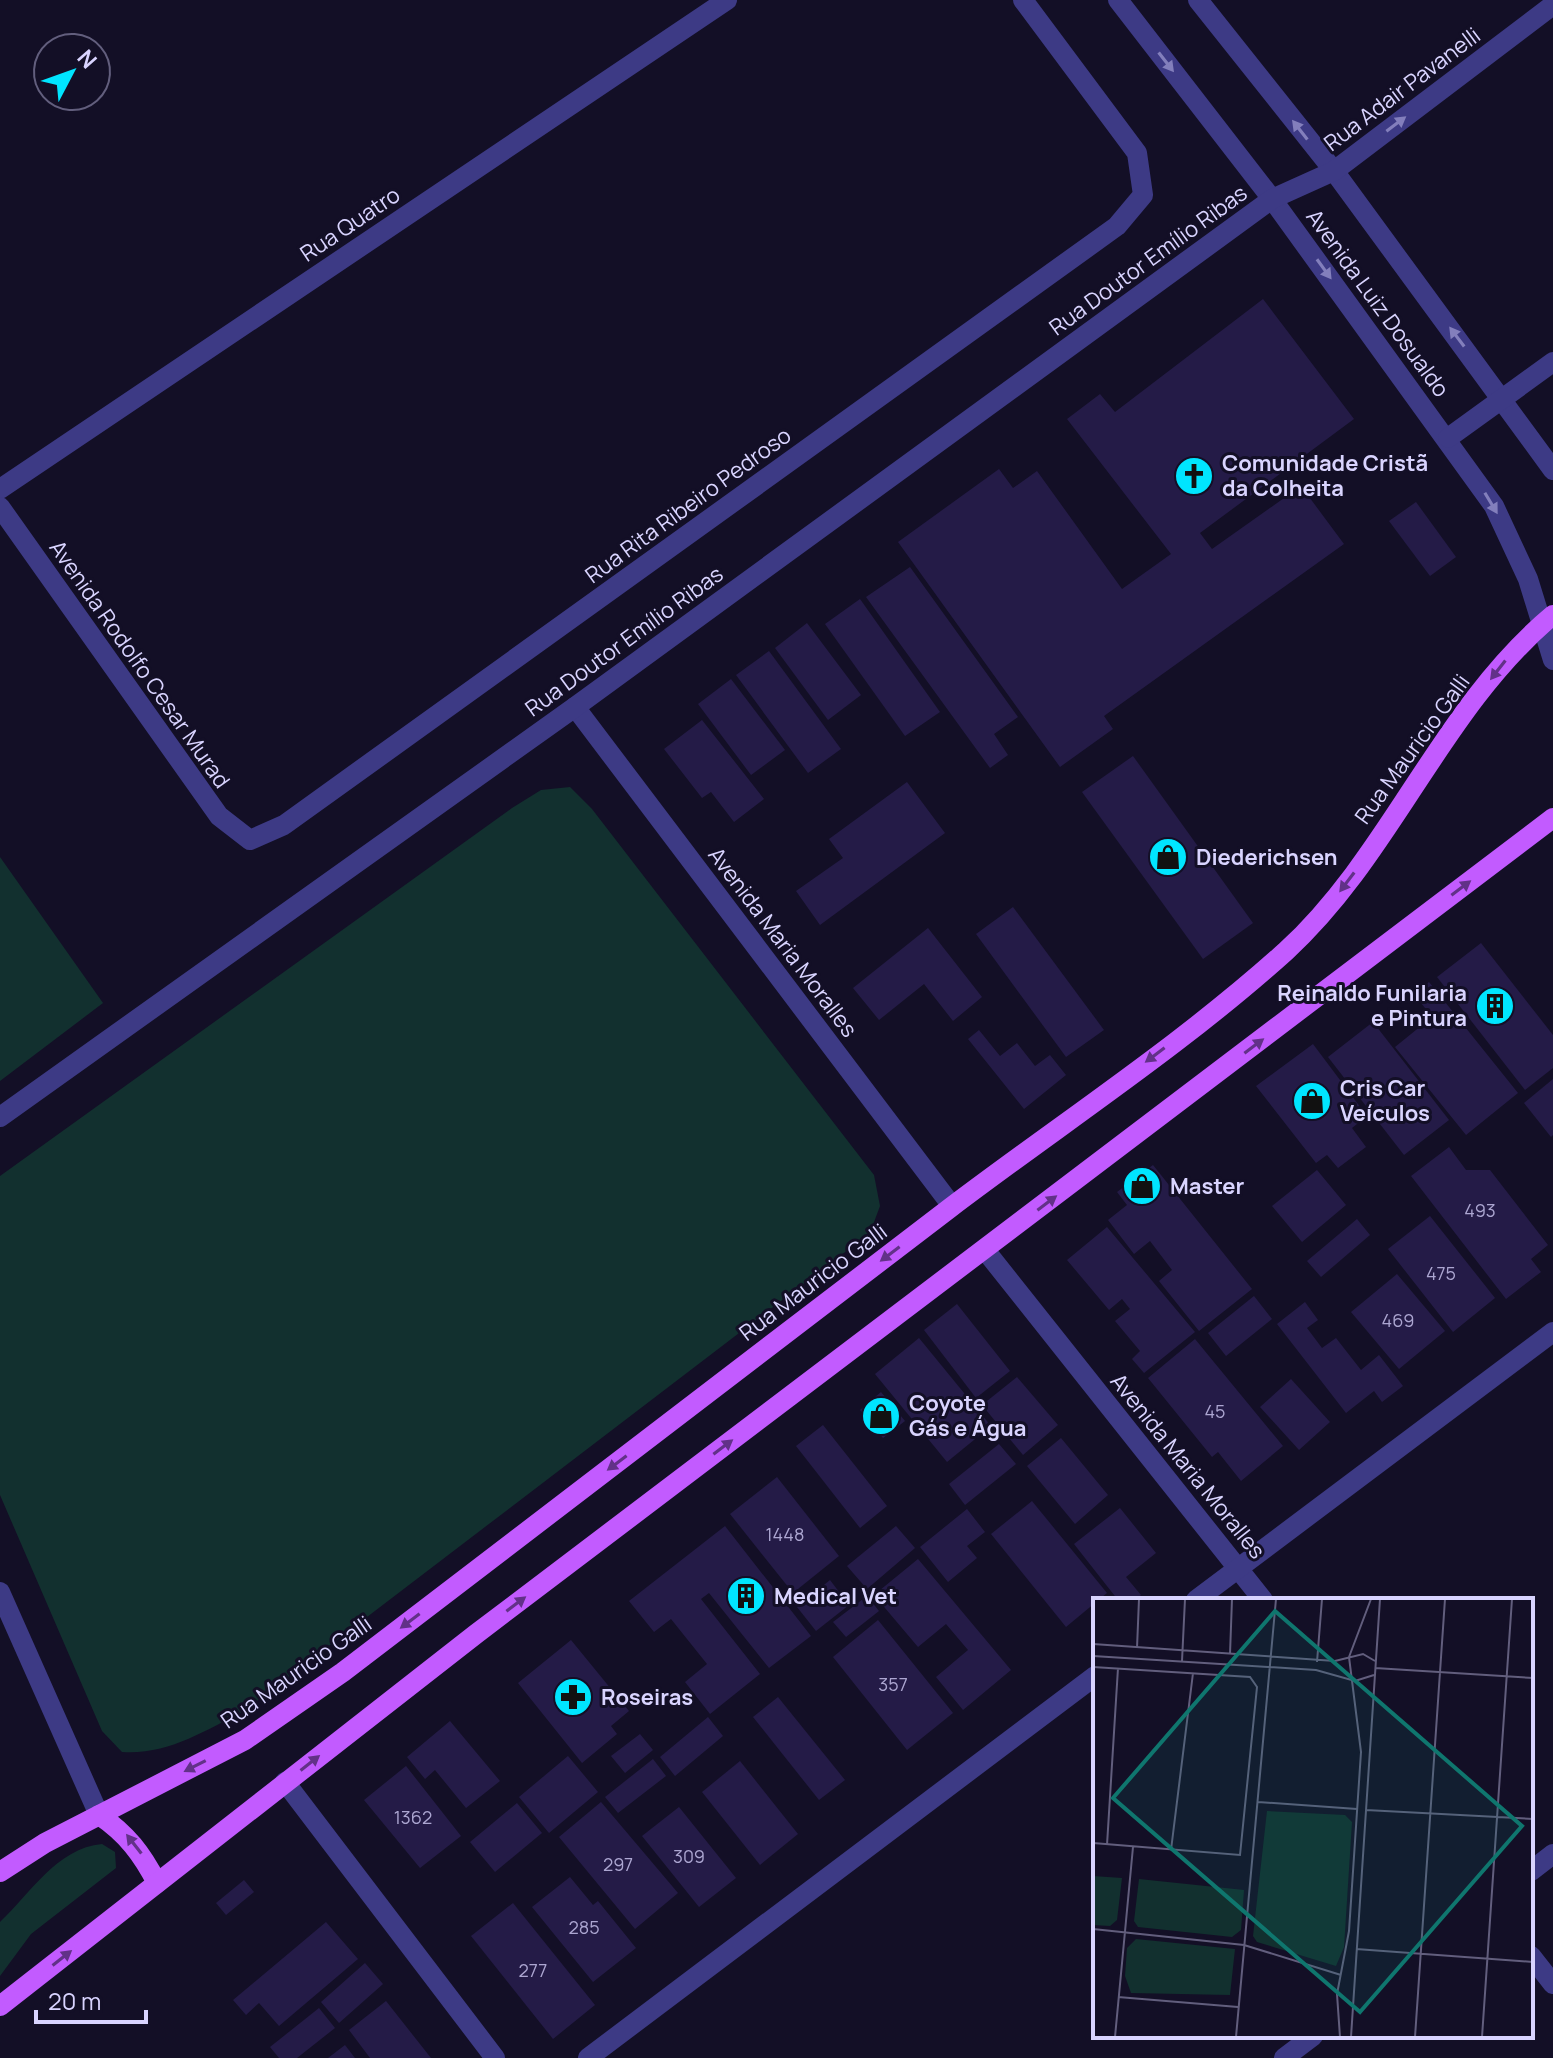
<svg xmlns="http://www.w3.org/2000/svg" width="1553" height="2058" viewBox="0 0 1553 2058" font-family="Manrope,sans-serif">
	<rect width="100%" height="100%" fill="#130f26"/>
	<g fill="#12302f">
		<path d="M570,787L592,809L874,1175L880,1206L870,1233L244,1711C204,1731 168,1755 122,1752L102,1731L0,1495V1176L512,808L541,790Z"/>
		<polygon points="0,857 103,1003 0,1081"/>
		<path d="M102,1844L115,1852L116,1868L31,1934L0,1976V1922C30,1894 57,1848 102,1844Z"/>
	</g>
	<g fill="#241b47">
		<polygon points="1263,299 1354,419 1200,533 1212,549 1301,486 1344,544 1104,716 1113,729 1060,767 898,542 999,469 1013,488 1037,471 1122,589 1171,554 1067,419 1100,394 1115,412"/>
		<polygon points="1416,502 1456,557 1430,576 1389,521"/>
		<polygon points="910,567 1018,717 994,734 1008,755 990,768 866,597"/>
		<polygon points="860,599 940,712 905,736 825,624"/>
		<polygon points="807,623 861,695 828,720 775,648"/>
		<polygon points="769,651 841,749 808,773 736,675"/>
		<polygon points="731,679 785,750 751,775 698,704"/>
		<polygon points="702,720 764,799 734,822 711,792 702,798 664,749"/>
		<polygon points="1133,756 1253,923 1203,959 1082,792"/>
		<polygon points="907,782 945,833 820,925 796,891 843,858 829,839"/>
		<polygon points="1013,907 1104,1030 1066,1057 976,934"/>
		<polygon points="928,928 982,997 953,1021 924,984 879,1020 853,988"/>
		<polygon points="1481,943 1553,1035 1553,1068 1525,1090 1437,977"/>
		<polygon points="1429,982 1518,1093 1466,1135 1395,1047 1432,1017 1414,994"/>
		<polygon points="1373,1022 1449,1120 1404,1155 1328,1057"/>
		<polygon points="979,1030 1000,1056 1017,1043 1035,1066 1050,1055 1066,1075 1024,1109 968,1039"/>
		<polygon points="1313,1044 1367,1116 1352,1128 1366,1147 1338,1168 1327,1155 1316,1163 1256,1086"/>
		<polygon points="1553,1079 1553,1135 1551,1137 1524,1103"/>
		<polygon points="1449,1147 1466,1170 1490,1170 1548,1245 1531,1259 1541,1272 1506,1299 1411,1176"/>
		<polygon points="1153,1165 1252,1289 1199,1331 1159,1281 1172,1270 1150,1241 1134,1254 1108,1220 1127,1205 1117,1192"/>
		<polygon points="1317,1170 1346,1205 1302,1242 1272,1206"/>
		<polygon points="1430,1216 1495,1298 1453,1332 1388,1249"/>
		<polygon points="1357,1219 1370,1235 1321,1277 1307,1261"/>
		<polygon points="1107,1227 1195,1332 1144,1373 1132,1359 1140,1351 1115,1321 1130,1309 1122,1299 1109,1310 1067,1260"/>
		<polygon points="1397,1274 1445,1331 1399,1369 1351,1312"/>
		<polygon points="1254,1296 1272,1319 1226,1356 1208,1333"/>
		<polygon points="1305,1302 1318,1320 1307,1328 1322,1348 1336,1338 1361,1370 1379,1355 1403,1386 1382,1402 1374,1391 1346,1413 1277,1324"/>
		<polygon points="957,1304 1010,1371 976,1398 924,1330"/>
		<polygon points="919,1338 991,1426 947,1462 875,1374"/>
		<polygon points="1195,1339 1283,1446 1241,1481 1218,1452 1212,1457 1148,1378"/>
		<polygon points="1017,1377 1058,1425 1023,1455 982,1405"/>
		<polygon points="1291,1379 1330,1422 1299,1450 1260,1407"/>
		<polygon points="881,1392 905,1421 883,1438 860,1410"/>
		<polygon points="823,1425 887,1506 860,1528 796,1446"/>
		<polygon points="1061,1438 1108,1495 1075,1524 1027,1466"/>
		<polygon points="999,1444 1016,1464 965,1505 949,1484"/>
		<polygon points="777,1477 839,1556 793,1593 730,1514"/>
		<polygon points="1032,1501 1107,1593 1066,1627 991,1534"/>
		<polygon points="1120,1508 1156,1553 1126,1577 1141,1595 1135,1600 1118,1600 1074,1544"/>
		<polygon points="967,1509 985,1532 967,1546 977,1558 948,1582 920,1547"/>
		<polygon points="725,1526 811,1636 769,1668 709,1593 701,1599 760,1674 710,1714 685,1682 707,1664 671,1619 654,1632 629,1601"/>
		<polygon points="896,1526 915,1548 867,1589 847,1566"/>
		<polygon points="918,1559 1011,1670 963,1710 936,1677 968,1650 946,1624 918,1647 874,1595"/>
		<polygon points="830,1580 849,1605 816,1631 797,1607"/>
		<polygon points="867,1596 879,1611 846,1637 833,1622"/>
		<polygon points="878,1620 953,1713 907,1750 833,1657"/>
		<polygon points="571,1640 629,1711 611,1726 617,1734 582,1763 518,1683"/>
		<polygon points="778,1697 845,1780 819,1800 753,1717"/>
		<polygon points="708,1717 723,1736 675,1776 660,1757"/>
		<polygon points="450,1721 500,1781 466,1808 435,1770 425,1779 407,1757"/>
		<polygon points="640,1734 653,1750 625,1773 611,1756"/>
		<polygon points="568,1756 598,1792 549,1833 519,1797"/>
		<polygon points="653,1759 666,1776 618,1813 605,1797"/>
		<polygon points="740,1761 798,1834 760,1865 702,1792"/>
		<polygon points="406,1766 461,1836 420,1868 364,1800"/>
		<polygon points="601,1802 678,1893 635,1929 559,1837"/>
		<polygon points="517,1803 542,1833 495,1872 470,1842"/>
		<polygon points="679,1807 736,1878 699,1907 642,1836"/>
		<polygon points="570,1877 593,1905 598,1901 636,1948 593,1982 532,1907"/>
		<polygon points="244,1880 254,1892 226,1915 216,1903"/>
		<polygon points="513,1903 595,2005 553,2039 471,1936"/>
		<polygon points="326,1922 358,1959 279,2026 259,2003 246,2015 233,2000"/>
		<polygon points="365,1963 383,1984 339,2023 321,2002"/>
		<polygon points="386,2001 431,2058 370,2058 349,2030"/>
		<polygon points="319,2008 335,2028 297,2058 279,2058 270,2047"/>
		<polygon points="345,2045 355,2058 328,2058"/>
	</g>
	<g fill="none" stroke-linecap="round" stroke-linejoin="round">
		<g stroke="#3d3a85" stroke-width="20">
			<polyline points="1118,0 1272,199 1494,506 1528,579 1553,660"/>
			<polyline points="1198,0 1334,171 1553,470"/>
			<polyline points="1448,438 1553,362"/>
			<polyline points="0,489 727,0"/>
			<polyline points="0,507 219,816 250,840 284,825 1117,226 1143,195 1137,153 1023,0"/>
			<polyline points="575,707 952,1206"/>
			<polyline points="0,1117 575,707 1272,199 1334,171 1553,5"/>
			<polyline points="985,1250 1263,1600"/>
			<polyline points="0,1592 99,1815"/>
			<polyline points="1196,1600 1553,1332"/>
			<polyline points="285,1782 495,2058"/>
			<polyline points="1531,1871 1553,1854"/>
			<polyline points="1531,1956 1553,1984"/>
			<polyline points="588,2058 1095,1676"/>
			<polyline points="1284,2058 1313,2036"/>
		</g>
		<g stroke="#c25bff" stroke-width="20">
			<path d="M99,1815C127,1834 142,1854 157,1883"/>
			<path d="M0,1872L45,1843L245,1740L343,1672C545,1517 747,1362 950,1208C1062,1123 1182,1045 1286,951C1392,854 1441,708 1553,615"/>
			<polyline points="0,2006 476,1634 1553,818"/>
		</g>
	</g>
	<defs><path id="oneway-solid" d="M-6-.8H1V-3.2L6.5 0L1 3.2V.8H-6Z" transform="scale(2)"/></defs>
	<g fill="#837fbc">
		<use href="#oneway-solid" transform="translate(1166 62) rotate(52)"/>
		<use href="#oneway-solid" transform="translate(1396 124) rotate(-37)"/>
		<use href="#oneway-solid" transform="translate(1300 130) rotate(-128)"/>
		<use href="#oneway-solid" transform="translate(1324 269) rotate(54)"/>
		<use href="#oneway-solid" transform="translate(1457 337) rotate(-127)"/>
		<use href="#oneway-solid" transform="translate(1491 503) rotate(59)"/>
	</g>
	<g fill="#623188">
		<use href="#oneway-solid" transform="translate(1498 670) rotate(128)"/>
		<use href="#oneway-solid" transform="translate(1347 882) rotate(127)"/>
		<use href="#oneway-solid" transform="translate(1461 888) rotate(-37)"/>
		<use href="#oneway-solid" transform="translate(1254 1046) rotate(-37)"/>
		<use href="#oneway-solid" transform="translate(1155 1055) rotate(143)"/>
		<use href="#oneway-solid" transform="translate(1047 1203) rotate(-37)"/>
		<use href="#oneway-solid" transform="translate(890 1254) rotate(143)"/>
		<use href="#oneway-solid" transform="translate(723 1447) rotate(-37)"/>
		<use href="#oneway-solid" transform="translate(617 1463) rotate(143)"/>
		<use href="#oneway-solid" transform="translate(516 1604) rotate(-37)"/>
		<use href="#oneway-solid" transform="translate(410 1621) rotate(143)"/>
		<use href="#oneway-solid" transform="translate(310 1763) rotate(-38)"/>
		<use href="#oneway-solid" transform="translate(195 1766) rotate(153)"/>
		<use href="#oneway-solid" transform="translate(134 1844) rotate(-128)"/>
		<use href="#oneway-solid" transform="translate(62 1958) rotate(-38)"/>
	</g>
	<defs>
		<symbol id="church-disc" viewBox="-11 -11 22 22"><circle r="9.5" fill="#00e5ff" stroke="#130f26"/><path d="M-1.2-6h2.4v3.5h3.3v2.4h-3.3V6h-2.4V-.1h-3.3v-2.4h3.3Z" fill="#111"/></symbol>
		<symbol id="shop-disc" viewBox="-11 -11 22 22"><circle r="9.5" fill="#00e5ff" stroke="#130f26"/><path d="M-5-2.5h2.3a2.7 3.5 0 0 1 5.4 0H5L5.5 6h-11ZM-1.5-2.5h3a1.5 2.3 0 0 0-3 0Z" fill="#111"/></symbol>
		<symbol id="building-disc" viewBox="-11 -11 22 22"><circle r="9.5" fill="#00e5ff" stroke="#130f26"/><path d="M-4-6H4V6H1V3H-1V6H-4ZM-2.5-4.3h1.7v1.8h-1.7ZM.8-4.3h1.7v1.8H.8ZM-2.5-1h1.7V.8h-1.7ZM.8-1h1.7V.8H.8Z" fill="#111"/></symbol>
		<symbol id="pharmacy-disc" viewBox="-11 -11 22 22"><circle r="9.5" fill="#00e5ff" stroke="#130f26"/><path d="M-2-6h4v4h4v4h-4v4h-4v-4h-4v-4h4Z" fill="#111"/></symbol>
	</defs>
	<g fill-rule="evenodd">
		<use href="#church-disc" x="1172" y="454" width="44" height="44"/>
		<use href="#shop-disc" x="1146" y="835" width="44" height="44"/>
		<use href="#building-disc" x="1473" y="984" width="44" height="44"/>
		<use href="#shop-disc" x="1290" y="1079" width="44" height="44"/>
		<use href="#shop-disc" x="1120" y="1164" width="44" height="44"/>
		<use href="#shop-disc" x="859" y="1394" width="44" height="44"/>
		<use href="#building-disc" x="724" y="1574" width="44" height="44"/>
		<use href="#pharmacy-disc" x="551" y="1675" width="44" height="44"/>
	</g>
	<g text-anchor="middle" stroke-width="6" stroke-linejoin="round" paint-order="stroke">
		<g font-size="18" fill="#aca6d1">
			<text x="1480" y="1217">493</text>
			<text x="1441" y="1280">475</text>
			<text x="1398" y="1327">469</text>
			<text x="1215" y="1418">45</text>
			<text x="785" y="1541">1448</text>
			<text x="893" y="1691">357</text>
			<text x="413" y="1824">1362</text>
			<text x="689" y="1863">309</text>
			<text x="618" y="1871">297</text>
			<text x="584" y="1934">285</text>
			<text x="533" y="1977">277</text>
		</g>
		<g font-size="22" fill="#d9d4ff" stroke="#130f26">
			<text transform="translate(1402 89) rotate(-37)" y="8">Rua Adair Pavanelli</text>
			<text transform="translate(350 224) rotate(-34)" y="8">Rua Quatro</text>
			<text transform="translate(1148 260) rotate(-36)" y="8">Rua Doutor Emílio Ribas</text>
			<text transform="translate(1378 303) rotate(54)" y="8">Avenida Luiz Dosualdo</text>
			<text transform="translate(688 505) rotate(-36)" y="8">Rua Rita Ribeiro Pedroso</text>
			<text transform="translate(624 641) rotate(-36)" y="8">Rua Doutor Emílio Ribas</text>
			<text transform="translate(140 664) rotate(55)" y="8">Avenida Rodolfo Cesar Murad</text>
			<text transform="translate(1412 749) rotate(-54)" y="8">Rua Mauricio Galli</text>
			<text transform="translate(783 942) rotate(53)" y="8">Avenida Maria Moralles</text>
			<text transform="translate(813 1282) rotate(-37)" y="8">Rua Mauricio Galli</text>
			<text transform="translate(1188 1466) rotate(51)" y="8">Avenida Maria Moralles</text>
			<text transform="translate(296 1672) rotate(-35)" y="8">Rua Mauricio Galli</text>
		</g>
		<g font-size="22" font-weight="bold" fill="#d9d4ff" stroke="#130f26" text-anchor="start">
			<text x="1222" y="471">Comunidade Cristã<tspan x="1222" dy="25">da Colheita</tspan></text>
			<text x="1196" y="865">Diederichsen</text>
			<text x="1467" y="1001" text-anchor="end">Reinaldo Funilaria<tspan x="1467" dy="25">e Pintura</tspan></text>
			<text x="1340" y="1096">Cris Car<tspan x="1340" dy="25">Veículos</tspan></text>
			<text x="1170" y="1194">Master</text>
			<text x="909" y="1411">Coyote<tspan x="909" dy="25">Gás e Água</tspan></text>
			<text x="774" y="1604">Medical Vet</text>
			<text x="601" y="1705">Roseiras</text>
		</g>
	</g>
	<g transform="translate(1093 1598)">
		<rect width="440" height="440" fill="#130f26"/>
		<path d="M174,213L252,217L259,224L251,349L243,368L164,344L160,338ZM0,278L29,280L24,322L17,328L0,327ZM46,281L151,292L148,332L139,339L45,329L41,323ZM43,341L142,351L137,397L38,395L32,378L34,350Z" fill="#12302f"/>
		<path fill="none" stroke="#625e7d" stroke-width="2" d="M0,46L242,63L270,56L282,63M44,50L46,1M137,56L139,1M0,58L223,72L262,83L281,77M89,63L92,1M224,64L229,1M0,69L157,79L164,89L147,257L0,245M282,70L440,80M165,204L264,211M273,212L440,221M14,247L25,70M78,252L100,75M0,331L151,347L248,377M263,351L440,364M25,399L145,409M22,439L40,249M143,439L183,1M247,439L244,396L256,333L268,154L256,59L278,1M258,439L287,1M322,439L352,1M389,439L419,1"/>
		<path fill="#0f766e" fill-opacity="0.15" stroke="#0f766e" stroke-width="4" d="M182,13L429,228L267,414L20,200Z"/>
		<rect width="440" height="440" fill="none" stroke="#d9d4ff" stroke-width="4"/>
	</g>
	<g transform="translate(72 72) rotate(49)"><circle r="38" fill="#130f26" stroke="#625e7d" stroke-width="2"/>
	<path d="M0-6L14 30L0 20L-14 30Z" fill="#00e5ff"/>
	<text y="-12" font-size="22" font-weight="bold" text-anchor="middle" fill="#d9d4ff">N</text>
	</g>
	<path d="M36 2010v12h110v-12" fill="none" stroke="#d9d4ff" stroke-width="4"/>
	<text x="48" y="2010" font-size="24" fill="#d9d4ff" stroke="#130f26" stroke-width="6" paint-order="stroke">20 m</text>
</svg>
